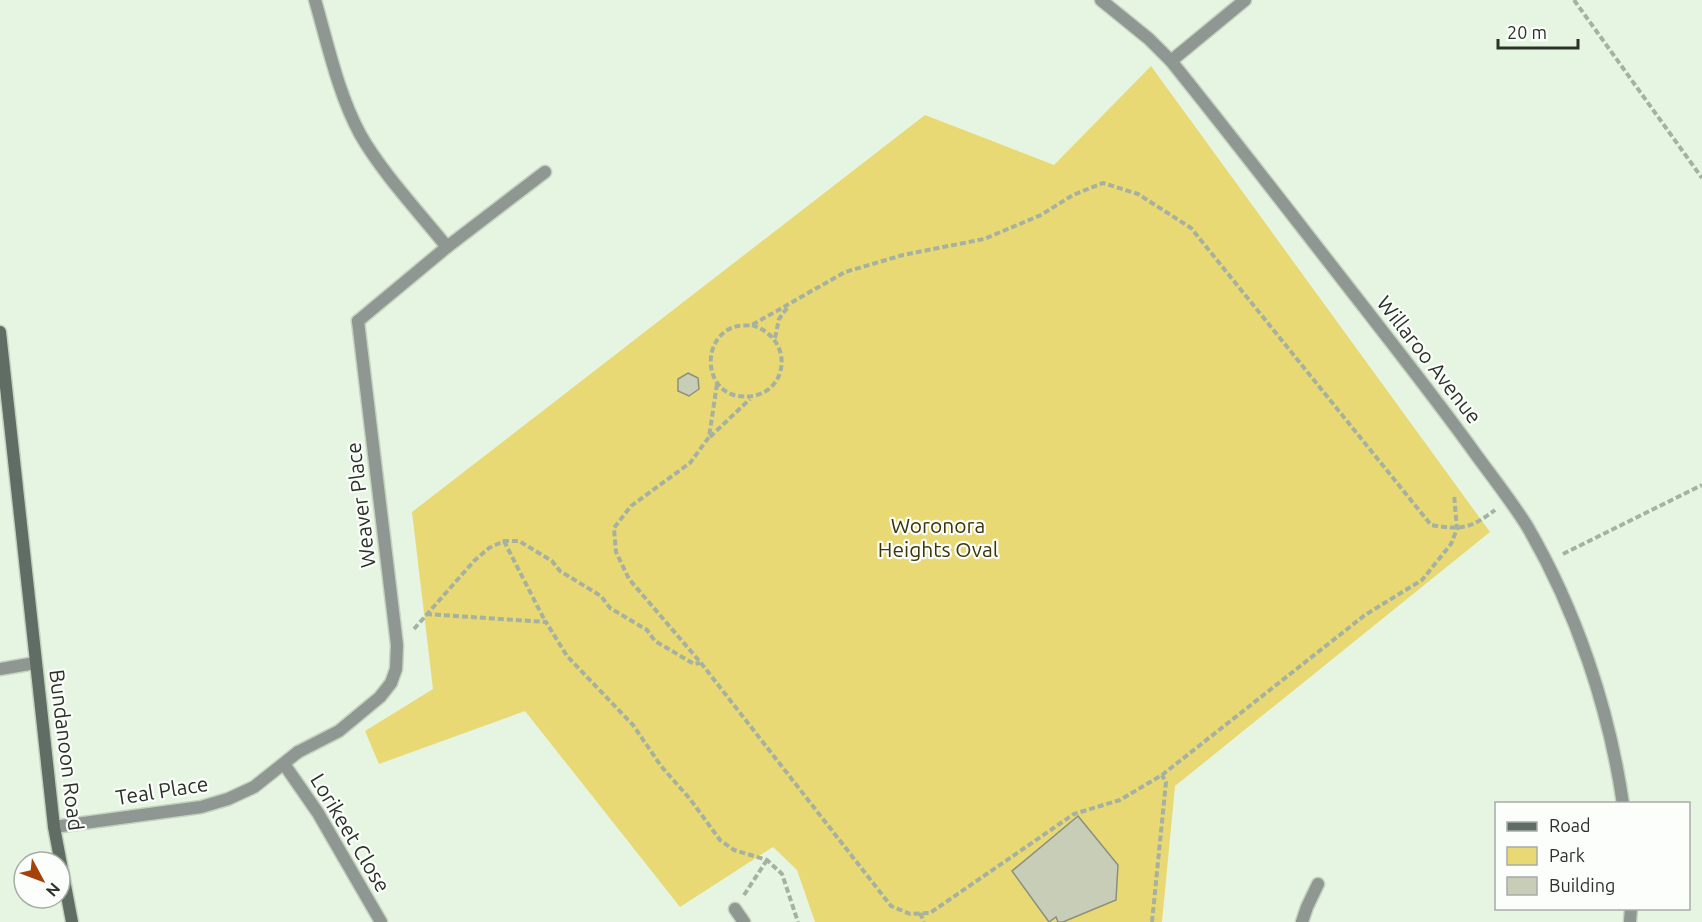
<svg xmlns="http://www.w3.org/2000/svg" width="1702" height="922" viewBox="0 0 1702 922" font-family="Ubuntu,sans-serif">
	<rect width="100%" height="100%" fill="#e6f5e1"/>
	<polygon fill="#e9d975" points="1151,66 1490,532 1175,786 1162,922 815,922 797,870 773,847 680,907 525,711 379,764 365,731 433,689 412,512 925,115 1054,165"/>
	<g fill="#c7cdb7" stroke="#8a907b" stroke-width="1.5">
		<polygon points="688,373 698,378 699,389 689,396 678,391 678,379"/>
		<polygon points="1078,816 1118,865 1116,900 1063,922 1058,922 1056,917 1049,922 1012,871"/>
	</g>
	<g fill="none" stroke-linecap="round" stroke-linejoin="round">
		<defs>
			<g id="lane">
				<polyline points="298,752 339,731 380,697 391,683 396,669 397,645 358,321"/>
				<polyline points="735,909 744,922"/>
			</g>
			<g id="street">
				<path d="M315,0C328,45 338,93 360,134C382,173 419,212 447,247"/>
				<path d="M1101,0L1149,39L1171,61C1238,144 1302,228 1367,311C1404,359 1442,407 1477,456C1494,479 1512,502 1527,526C1576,610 1609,708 1623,804"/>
				<polyline points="1171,61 1245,0"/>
				<polyline points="358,321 447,247 545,172"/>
				<polyline points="0,669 35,663"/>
				<polyline points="284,764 318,813 381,922"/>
				<polyline points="54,827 201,807 228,799 254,787 298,752"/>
				<polyline points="1302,922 1307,907 1318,884"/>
				<polyline points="1630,922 1631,908"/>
			</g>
			<polyline id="secondary" points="0,332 54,827 72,922"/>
		</defs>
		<use href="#lane" stroke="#c5d2c0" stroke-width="15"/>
		<use href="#street" stroke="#c5d2c0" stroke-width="15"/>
		<use href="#secondary" stroke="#c5d2c0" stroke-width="15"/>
		<g stroke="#a5b1a1" stroke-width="4" stroke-dasharray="6 3" stroke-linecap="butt">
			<polyline points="1574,0 1702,178"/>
			<path d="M752,325C799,340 787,403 738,396C730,395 720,389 716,381C704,361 713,331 738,326C742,325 748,326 752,325L845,272L903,255L984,239L1041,215L1073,195L1103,183L1138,194L1191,228L1431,525C1461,530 1470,529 1495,510"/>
			<polyline points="775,338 779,319 787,308"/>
			<polyline points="717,384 709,437 690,463 631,506 614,528 616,552 629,579 701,663 891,906 910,914 930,913 1074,814 1120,800 1162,775 1365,615 1422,580 1451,544 1457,529 1454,494"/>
			<polyline points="710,437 750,399"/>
			<polyline points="504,541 545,621"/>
			<polyline points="1563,554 1702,485"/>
			<polyline points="426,614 546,622 567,656 633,725 661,766 690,799 720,840 734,850 767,860 782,874 798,922"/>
			<polyline points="414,629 474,561 489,548 504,541 519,541 552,561 560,571 601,596 610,608 647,630 655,641 694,664 700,663"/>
			<polyline points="744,895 767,860"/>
			<polyline points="920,913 924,922"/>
			<polyline points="1152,922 1166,782 1162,775"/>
		</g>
		<use href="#lane" stroke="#8e9791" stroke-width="12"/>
		<use href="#street" stroke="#8e9791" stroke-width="12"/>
		<use href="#secondary" stroke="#606d64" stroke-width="12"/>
	</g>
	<g text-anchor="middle" stroke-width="4.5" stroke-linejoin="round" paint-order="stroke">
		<g font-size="21" fill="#2c322a" stroke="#fbfefa">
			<text transform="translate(1429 360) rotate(52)" y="7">Willaroo Avenue</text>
			<text transform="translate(361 505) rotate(-97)" y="7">Weaver Place</text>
			<text transform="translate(66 750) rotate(83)" y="7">Bundanoon Road</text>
			<text transform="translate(162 791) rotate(-9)" y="7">Teal Place</text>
			<text transform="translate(350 833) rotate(59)" y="7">Lorikeet Close</text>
		</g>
		<g font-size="21" fill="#3d3608" stroke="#fbfefa">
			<text x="938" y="533">Woronora<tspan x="938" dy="24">Heights Oval</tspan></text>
		</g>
	</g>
	<rect x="1495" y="802" width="195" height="108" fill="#fbfefa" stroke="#a8aca7" stroke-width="1.5"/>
	<rect x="1507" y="822" width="30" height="9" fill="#606d64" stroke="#a8aca7" stroke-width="1.5"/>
	<text x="1549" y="832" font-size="18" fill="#2c322a">Road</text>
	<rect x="1507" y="847" width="30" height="18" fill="#e9d975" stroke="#a8aca7" stroke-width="1.5"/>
	<text x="1549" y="862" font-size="18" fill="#2c322a">Park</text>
	<rect x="1507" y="877" width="30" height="18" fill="#c7cdb7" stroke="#a8aca7" stroke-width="1.5"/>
	<text x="1549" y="892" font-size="18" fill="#2c322a">Building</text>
	<g transform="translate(42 880) rotate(131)"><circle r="28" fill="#fbfefa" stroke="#a8aca7" stroke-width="1.5"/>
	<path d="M0-4.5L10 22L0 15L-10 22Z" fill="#a54209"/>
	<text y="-9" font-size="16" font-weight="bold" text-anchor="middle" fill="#2c322a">N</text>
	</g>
	<path d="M1498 39v9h80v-9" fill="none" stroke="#2c322a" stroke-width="3"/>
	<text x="1507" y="39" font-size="18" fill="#2c322a" stroke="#fbfefa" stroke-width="4.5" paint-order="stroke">20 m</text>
</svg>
